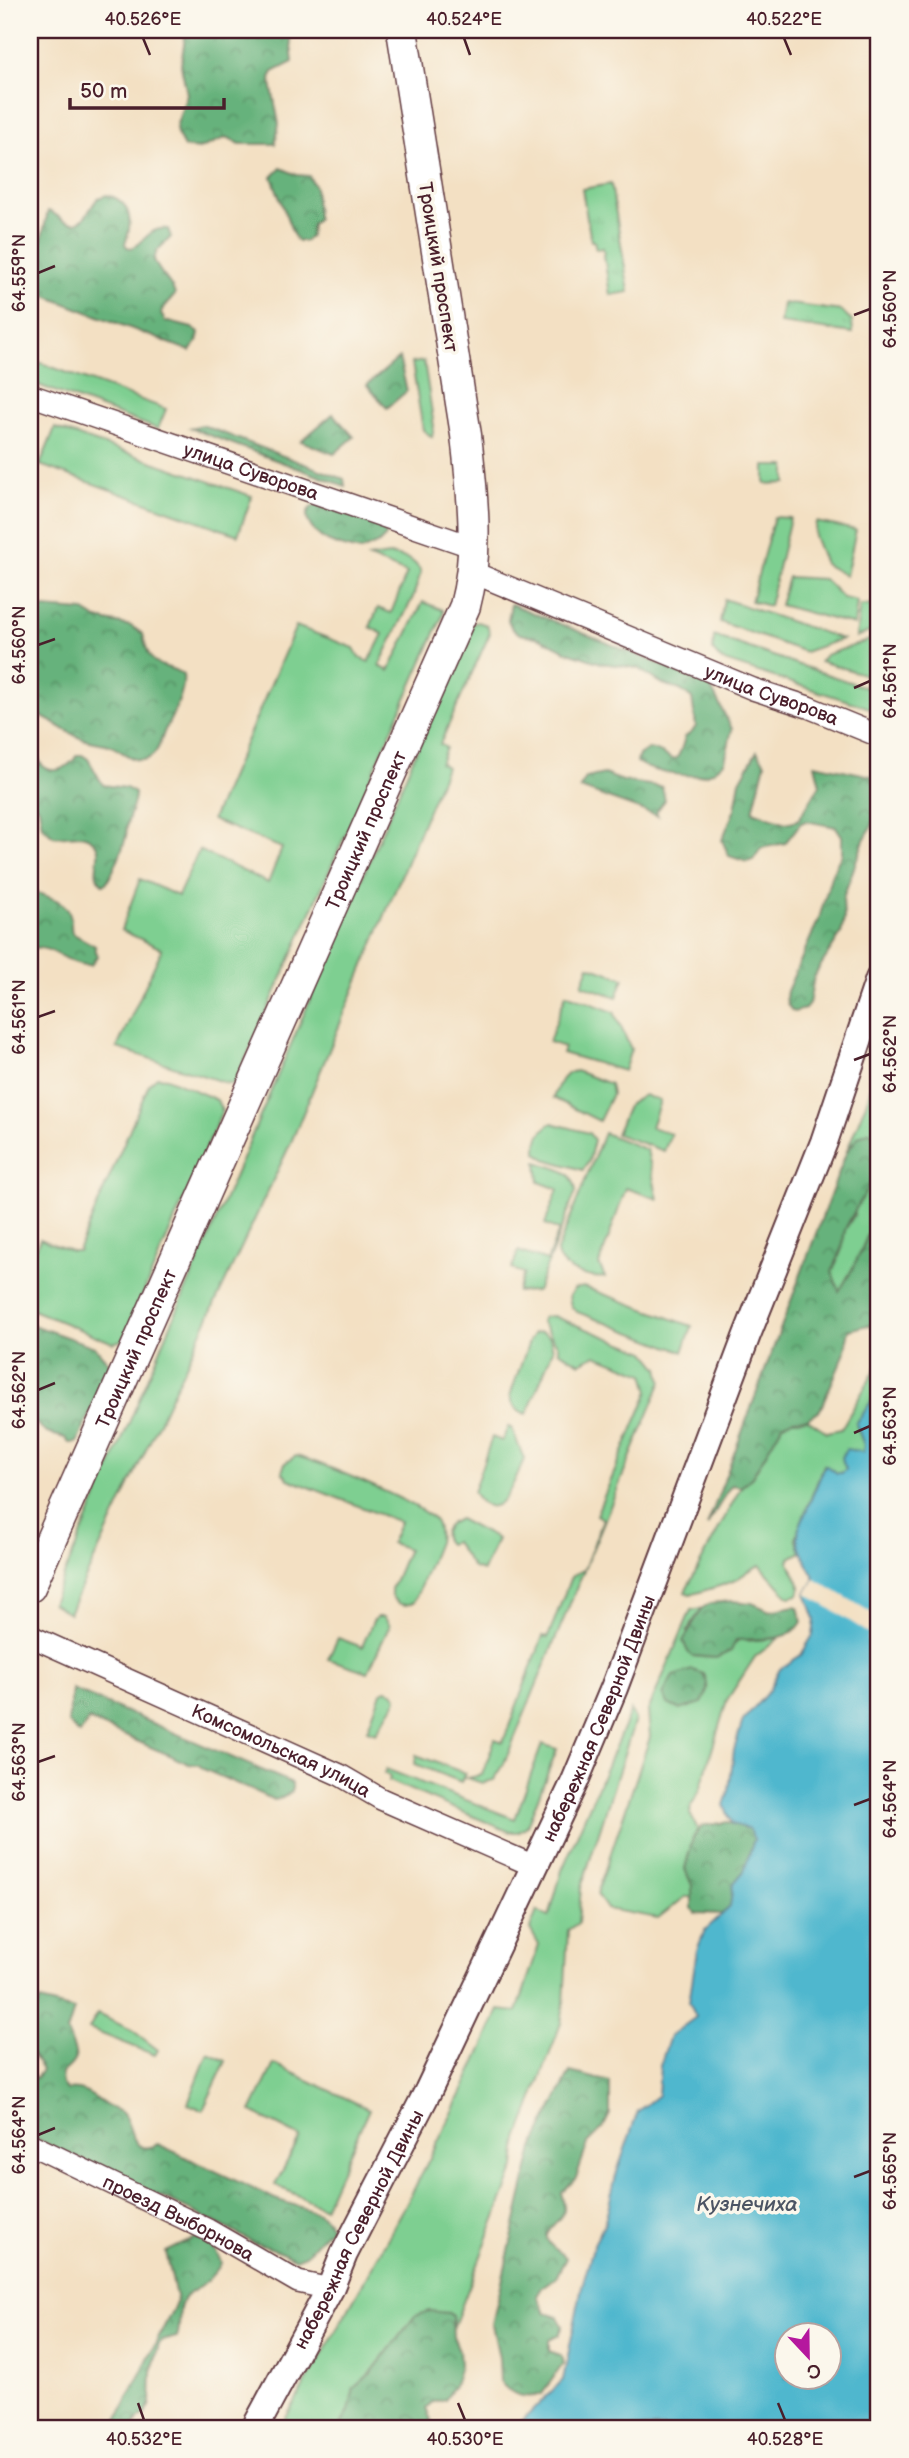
<svg xmlns="http://www.w3.org/2000/svg" width="909" height="2458" viewBox="0 0 909 2458" font-family="'Balsamiq Sans',sans-serif">
	<defs>
		<pattern id="forest-crowns" width="20" height="18" patternUnits="userSpaceOnUse" patternTransform="scale(1.75)"><rect width="20" height="18" fill="#66b27b"/><path d="M2 6a3 3 0 1 1 6 0M12 15a3 3 0 1 1 6 0" fill="none" stroke="#569065"/></pattern>
		<pattern id="park-tufts" width="24" height="20" patternUnits="userSpaceOnUse" patternTransform="scale(1.75)"><rect width="24" height="20" fill="#7ecf91"/><path d="M3 7l-1-3M5 7V3M7 7l1-3M15 17l-1-3M17 17v-4M19 17l1-3" fill="none" stroke="#6eb17d"/></pattern>
	</defs>
	<rect width="100%" height="100%" fill="#fbf7ec"/>
	<filter id="ink" filterUnits="userSpaceOnUse"><feTurbulence type="fractalNoise" baseFrequency=".0143" numOctaves="2"/><feDisplacementMap in="SourceGraphic" scale="14" xChannelSelector="R" yChannelSelector="G"/><feConvolveMatrix kernelMatrix="1 2 1 2 8 2 1 2 1" color-interpolation-filters="sRGB"/></filter>
	<filter id="wash" filterUnits="userSpaceOnUse"><feTurbulence type="fractalNoise" baseFrequency=".00686" numOctaves="4" result="noise"/><feDisplacementMap in="SourceGraphic" scale="28" xChannelSelector="R" yChannelSelector="G"/><feGaussianBlur stdDeviation="1.57" result="paint"/><feColorMatrix in="noise" values="0 0 0 0 0 0 0 0 0 0 0 0 0 0 0 0 0 1.4 0 .05"/><feComposite in="paint" operator="in"/></filter>
	<g filter="url(#wash)">
		<rect width="100%" height="100%" fill="#f3e0c3"/>
		<g fill="#7ecf91" stroke="#64775e" stroke-width="2">
			<polygon points="30,359 166,409 158,429 30,382"/>
			<polygon points="424,361 434,426 432,437 423,430 412,363"/>
			<polygon points="55,428 252,496 238,535 40,465"/>
			<polygon points="765,466 786,466 786,483 765,484"/>
			<polygon points="774,517 790,518 769,606 751,601"/>
			<polygon points="816,522 856,530 846,576 825,564 814,536"/>
			<path d="M389,555C403,556 415,559 421,572L413,597L379,666L389,671L423,602L443,610V615L235,1083L229,1084L117,1048L162,949L121,930L140,879L178,896L199,850L268,883L282,848L212,820L296,626L354,648L359,657L369,662L383,634L370,627L378,608L391,613L407,573L369,558Z"/>
			<polygon points="788,577 824,579 843,598 857,601 854,625 780,605"/>
			<polygon points="724,599 842,639 805,652 720,622"/>
			<polygon points="860,605 878,606 875,630 856,637"/>
			<polygon points="478,622 487,625 490,633 440,744 446,748 440,763 446,767 292,1140 69,1613 52,1603 469,628 471,624"/>
			<polygon points="714,636 879,692 879,711 721,660 713,651"/>
			<polygon points="879,637 879,679 820,661 825,655"/>
			<polygon points="589,966 624,978 617,997 582,985"/>
			<polygon points="566,994 614,1012 631,1049 624,1071 562,1053 564,1047 549,1042"/>
			<path d="M879,1053V1222L872,1225C862,1248 853,1271 839,1292L832,1272L842,1249L845,1230L855,1214L853,1143L846,1153L869,1095Z"/>
			<path d="M576,1071L610,1084L612,1094L599,1121L553,1098C559,1085 560,1074 576,1071Z"/>
			<polygon points="157,1077 167,1078 217,1100 222,1111 123,1340 113,1343 30,1309 30,1262 40,1239 71,1251 78,1251 149,1084"/>
			<polygon points="644,1095 660,1101 651,1127 671,1134 664,1151 616,1134 629,1104"/>
			<path d="M552,1123L589,1133L594,1140L589,1161L583,1170L545,1159L537,1152C537,1138 540,1130 552,1123Z"/>
			<path d="M604,1133L647,1150L658,1199L626,1188L599,1265L605,1277C590,1280 557,1269 557,1251Z"/>
			<path d="M537,1162C555,1169 573,1168 576,1191L537,1291L517,1292L524,1273L512,1269L518,1251L547,1261L559,1230L545,1224L558,1189L539,1182Z"/>
			<polygon points="584,1287 692,1326 683,1352 577,1312 571,1306 569,1296 574,1289"/>
			<polygon points="553,1316 646,1352 659,1368 662,1381 503,1766 494,1780 482,1783 467,1778 482,1775 495,1739 503,1742 543,1636 548,1637 571,1577 584,1569 603,1519 596,1515 649,1391 644,1374 596,1355 580,1363 558,1351 558,1346 541,1321 543,1317"/>
			<path d="M541,1332L550,1337L553,1350L527,1414C517,1411 512,1407 510,1396L530,1339L534,1333Z"/>
			<path d="M879,1363V1390L856,1424L864,1445L863,1452L857,1453L844,1462L847,1470C838,1477 833,1470 824,1465L799,1528L796,1538L801,1552L790,1558L789,1562L801,1588L798,1595L790,1597L787,1595L760,1565C750,1569 744,1575 735,1580C721,1587 706,1589 691,1595L685,1592L741,1487L752,1477L783,1424L793,1420L807,1419L827,1432L841,1429Z"/>
			<path d="M508,1427L512,1429L524,1459C516,1478 498,1532 473,1492L492,1437L502,1441Z"/>
			<path d="M296,1456C319,1462 424,1505 435,1521C439,1528 439,1535 438,1542L414,1602C405,1608 396,1604 391,1595V1589L408,1549L391,1543L400,1522L288,1479L282,1472L285,1463Z"/>
			<path d="M459,1519L497,1539L483,1571L473,1568L455,1542L448,1544C437,1533 448,1524 459,1519Z"/>
			<polygon points="702,1608 687,1631 693,1656 716,1658 740,1639 746,1641 779,1638 755,1657 727,1700 700,1790 691,1806 690,1814 698,1829 693,1838 685,1869 692,1885 693,1897 685,1897 658,1918 607,1909 597,1894 650,1737 648,1711 691,1610"/>
			<polygon points="377,1617 384,1617 390,1625 368,1672 328,1659 338,1638 362,1647 373,1621"/>
			<path d="M386,1690L393,1692L397,1698C392,1711 383,1720 376,1733L367,1730L381,1693Z"/>
			<path d="M631,1710L635,1720L581,1888L578,1923L568,1930L564,2004L561,2023L518,2139L515,2167L454,2326L452,2316H415L371,2373L354,2388L349,2411L339,2428H280C359,2292 438,2155 499,2010L517,2012L539,1945L530,1929L537,1911L549,1917L562,1870Z"/>
			<polygon points="542,1744 557,1749 527,1826 518,1832 510,1832 389,1781 390,1777 384,1773 386,1769 515,1819"/>
			<polygon points="416,1755 465,1773 461,1782 415,1764"/>
			<polygon points="97,2014 132,2030 158,2050 155,2055 89,2029"/>
			<polygon points="208,2053 226,2061 203,2110 188,2104"/>
			<polygon points="274,2064 369,2109 324,2208 275,2185 300,2137 251,2112"/>
		</g>
		<g fill="url(#forest-crowns)" stroke="#586853" stroke-width="2">
			<polygon points="186,30 289,30 293,62 273,72 270,78 279,124 275,144 240,144 227,137 199,149 184,147 177,134 176,127 187,94 181,65"/>
			<polygon points="281,168 297,175 309,176 315,187 317,219 312,224 310,237 305,241 297,241 293,234 272,177"/>
			<path d="M107,195C132,201 133,223 125,244L127,247L132,248C146,242 149,226 168,229L171,237L157,251L154,259C158,274 173,282 175,295L162,310L161,314L165,321L192,328L199,333L197,342L190,351L30,290V239L41,242L48,211C56,213 57,217 63,220C84,231 88,209 98,198Z"/>
			<polygon points="399,358 407,391 387,408 367,385"/>
			<polygon points="333,414 354,437 334,454 301,441"/>
			<polygon points="202,425 344,479 345,486 190,428"/>
			<path d="M318,504L384,528L386,536L379,543L361,551C349,549 338,546 327,541C313,533 295,512 318,504Z"/>
			<path d="M511,604L709,684L732,729L725,761C721,765 716,770 712,772C695,780 652,773 637,762L639,755L648,749C673,751 674,777 685,737L692,732L696,726L692,698L680,690L663,684L637,668L601,663L568,652L540,638L520,634L512,629L508,620Z"/>
			<path d="M30,607L84,611L97,619L131,626L143,634C146,647 148,662 163,666C171,669 176,669 183,675C186,690 174,713 167,726C161,736 160,752 149,758C135,766 121,749 109,745C99,742 88,742 78,737C62,729 47,717 30,712Z"/>
			<path d="M30,740C36,747 36,759 43,766C55,776 71,766 77,755H82L88,759L103,785L126,788L135,793C135,805 129,814 127,825C126,828 127,832 126,836C124,846 111,879 104,885C86,873 108,852 92,840C79,830 67,839 53,836L42,826L39,808L30,801Z"/>
			<path d="M757,751L765,763L753,811L786,823L798,820L820,785L815,764L872,776L877,791L872,826L864,840L843,898L844,919L841,934L814,976L809,1004L805,1009L794,1012C787,1007 785,1000 787,991L819,919L832,873L842,854V836L836,827L806,821L801,823L785,843L761,848L753,860L747,862L729,856L722,840L735,809L740,781Z"/>
			<polygon points="604,774 623,781 662,787 665,800 656,812 658,816 580,788 586,778"/>
			<path d="M30,890C42,896 67,899 70,915C72,921 70,926 72,933L95,946L97,956L91,965C68,967 53,944 30,948Z"/>
			<path d="M870,1131C896,1161 856,1202 845,1230C843,1236 844,1242 842,1247C840,1255 835,1264 832,1272L839,1291C853,1271 863,1248 872,1225L879,1222V1326L868,1325L849,1330L844,1355L820,1410L807,1419L793,1420L783,1424L752,1477L741,1487L732,1485L728,1490L707,1526L846,1153L858,1137Z"/>
			<polygon points="30,1324 95,1347 111,1365 77,1443 69,1443 65,1438 47,1433 30,1418"/>
			<path d="M732,1601L752,1603L770,1611L794,1606L798,1607L802,1622C789,1644 757,1638 736,1640L731,1651L716,1658L693,1656L688,1652L683,1641L702,1608L711,1603Z"/>
			<path d="M692,1670L704,1674C709,1686 708,1692 702,1703L680,1710L668,1704L663,1694L673,1676Z"/>
			<polygon points="72,1689 292,1783 292,1791 284,1797 274,1800 203,1769 199,1765 189,1764 89,1720 79,1734 68,1723"/>
			<polygon points="727,1822 749,1829 754,1838 744,1871 734,1884 730,1907 723,1914 695,1913 692,1908 692,1885 685,1869 693,1838 702,1826"/>
			<path d="M40,2001L74,2010L67,2032C75,2053 83,2057 62,2073C61,2080 60,2085 67,2090C84,2087 94,2098 107,2106C112,2109 118,2109 122,2113C133,2124 130,2159 158,2144L275,2199L318,2213L326,2219L331,2227L305,2255L295,2259L280,2251L254,2243L215,2222L30,2136V2076L36,2078L42,2070L30,2051V2023Z"/>
			<path d="M570,2072L610,2082V2114L603,2128L588,2143L576,2178L562,2193C561,2198 565,2204 564,2209C562,2222 540,2230 549,2243C553,2249 562,2252 566,2258L556,2277L542,2287L537,2296L545,2313L558,2317L563,2326L559,2335L549,2340V2351L561,2355L563,2364L542,2394C527,2400 509,2395 500,2381L499,2358L492,2324L533,2148Z"/>
			<path d="M195,2238C209,2241 217,2250 221,2263L219,2267C213,2275 206,2282 198,2288C193,2292 188,2292 184,2298C176,2311 182,2324 177,2337L162,2341L159,2344L152,2372L151,2404L146,2413L138,2419L133,2428H113L177,2301L166,2252Z"/>
			<polygon points="429,2311 449,2313 452,2316 453,2337 459,2351 460,2365 454,2386 445,2399 433,2402 426,2409 432,2422 431,2428 339,2428 349,2411 354,2388 371,2373 415,2316"/>
		</g>
		<g fill="url(#park-tufts)" stroke="#64775e" stroke-width="2">
			<polygon points="611,184 629,292 610,295 603,248 596,249 594,241 591,241 582,189"/>
			<polygon points="783,303 842,311 852,321 853,333 780,323"/>
		</g>
		<path fill="#4fb7ce" stroke="#4c6b7c" stroke-width="2" fill-rule="evenodd" d="M879,1390V2428H515L563,2380L582,2286L594,2244L604,2225L617,2172L638,2111L658,2095L660,2066L670,2036L696,2017L689,2002L697,1950L705,1930L730,1907L733,1884L744,1871L754,1839L749,1829L732,1824L724,1805L729,1790L734,1750L743,1720L768,1692L780,1669L801,1655L813,1635L815,1619L806,1593L815,1579C808,1561 794,1548 799,1528L825,1465L837,1473H842L846,1469L841,1458L846,1449L863,1452L864,1445L856,1424ZM786,2336H828V2378H786Z"/>
		<polygon fill="#f3e0c3" points="815,1579 879,1617 879,1647 867,1641 870,1634 806,1593"/>
	</g>
	<g filter="url(#ink)">
		<g fill="none" stroke-linecap="round" stroke-linejoin="round">
			<defs>
				<g id="minor">
					<path id="s1" d="M30,395L473,547"/>
					<path id="s2" d="M472,572L753,689L808,707L879,736"/>
					<path id="s3" d="M30,1636L340,1775L381,1799L534,1866"/>
					<path id="s4" d="M30,2144L208,2230L298,2282L330,2289"/>
				</g>
				<g id="tertiary">
					<path id="s5" d="M255,2428L330,2289L344,2254L428,2091L575,1781L614,1688L747,1335L824,1142L879,979"/>
				</g>
				<g id="secondary">
					<path id="s6" d="M30,1587L465,606C480,551 472,491 466,435L402,30"/>
				</g>
			</defs>
			<use href="#minor" stroke="#633c42" stroke-width="24"/>
			<use href="#tertiary" stroke="#633c42" stroke-width="30"/>
			<use href="#secondary" stroke="#633c42" stroke-width="33"/>
			<use href="#minor" stroke="#fff" stroke-width="21"/>
			<use href="#tertiary" stroke="#fff" stroke-width="26"/>
			<use href="#secondary" stroke="#fff" stroke-width="30"/>
		</g>
	</g>
	<path fill="none" stroke="#4a1f2b" stroke-width="2.5" d="M143,38L150,55M464,38L470,55M784,38L791,55M38,273L55,266M854,315L870,309M38,645L55,639M854,688L870,681M38,1017L55,1011M854,1060L870,1054M38,1390L55,1383M854,1433L870,1426M38,1762L55,1756M854,1805L870,1799M38,2135L55,2128M854,2177L870,2171M138,2403L144,2420M458,2403L465,2420M778,2403L785,2420"/>
	<g text-anchor="middle" stroke-width="7" stroke-linejoin="round" paint-order="stroke">
		<g font-size="19" fill="#4a1f2b" stroke="#fbf7ec">
			<text transform="translate(439 267) rotate(81)" y="7">Троицкий проспект</text>
			<text dy="7" stroke="none"><textPath href="#s1" startOffset="234">улица Суворова</textPath></text>
			<text dy="7" stroke="none"><textPath href="#s2" startOffset="324">улица Суворова</textPath></text>
			<text dy="7" stroke="none"><textPath href="#s6" startOffset="828">Троицкий проспект</textPath></text>
			<text dy="7" stroke="none"><textPath href="#s6" startOffset="261">Троицкий проспект</textPath></text>
			<text dy="7" stroke="none"><textPath href="#s5" startOffset="789">набережная Северной Двины</textPath></text>
			<text dy="7" stroke="none"><textPath href="#s3" startOffset="276">Комсомольская улица</textPath></text>
			<text dy="7" stroke="none"><textPath href="#s4" startOffset="166">проезд Выборнова</textPath></text>
			<text dy="7" stroke="none"><textPath href="#s5" startOffset="224">набережная Северной Двины</textPath></text>
		</g>
		<g font-size="21" font-style="italic" fill="#4c5464" stroke="#fbf7ec">
			<text x="747" y="2211">Кузнечиха</text>
		</g>
	</g>
	<rect width="909" height="2458" fill="none" stroke="#fbf7ec" stroke-width="77"/>
	<g transform="translate(808 2356) rotate(158)"><circle r="33" fill="#fbf7ec" stroke="#b4a19f" stroke-width="2"/>
	<path d="M0-5L12 26L0 18L-12 26Z" fill="#b5179e"/>
	<text y="-10" font-size="19" font-weight="bold" text-anchor="middle" fill="#4a1f2b">С</text>
	</g>
	<path d="M70 98v10h154v-10" fill="none" stroke="#4a1f2b" stroke-width="3.5"/>
	<text x="80" y="98" font-size="21" fill="#4a1f2b" stroke="#fbf7ec" stroke-width="5" paint-order="stroke">50 m</text>
	<rect x="38" y="38" width="832" height="2382" fill="none" stroke="#4a1f2b" stroke-width="2.5"/>
	<g font-size="18" text-anchor="middle" fill="#4a1f2b">
		<text x="143" y="25">40.526°E</text>
		<text x="464" y="25">40.524°E</text>
		<text x="784" y="25">40.522°E</text>
		<text transform="translate(19 273) rotate(-90)" y="6">64.559°N</text>
		<text transform="translate(890 309) rotate(-90)" y="6">64.560°N</text>
		<text transform="translate(19 645) rotate(-90)" y="6">64.560°N</text>
		<text transform="translate(890 681) rotate(-90)" y="6">64.561°N</text>
		<text transform="translate(19 1017) rotate(-90)" y="6">64.561°N</text>
		<text transform="translate(890 1054) rotate(-90)" y="6">64.562°N</text>
		<text transform="translate(19 1390) rotate(-90)" y="6">64.562°N</text>
		<text transform="translate(890 1426) rotate(-90)" y="6">64.563°N</text>
		<text transform="translate(19 1762) rotate(-90)" y="6">64.563°N</text>
		<text transform="translate(890 1799) rotate(-90)" y="6">64.564°N</text>
		<text transform="translate(19 2135) rotate(-90)" y="6">64.564°N</text>
		<text transform="translate(890 2171) rotate(-90)" y="6">64.565°N</text>
		<text x="144" y="2445">40.532°E</text>
		<text x="465" y="2445">40.530°E</text>
		<text x="785" y="2445">40.528°E</text>
	</g>
</svg>
